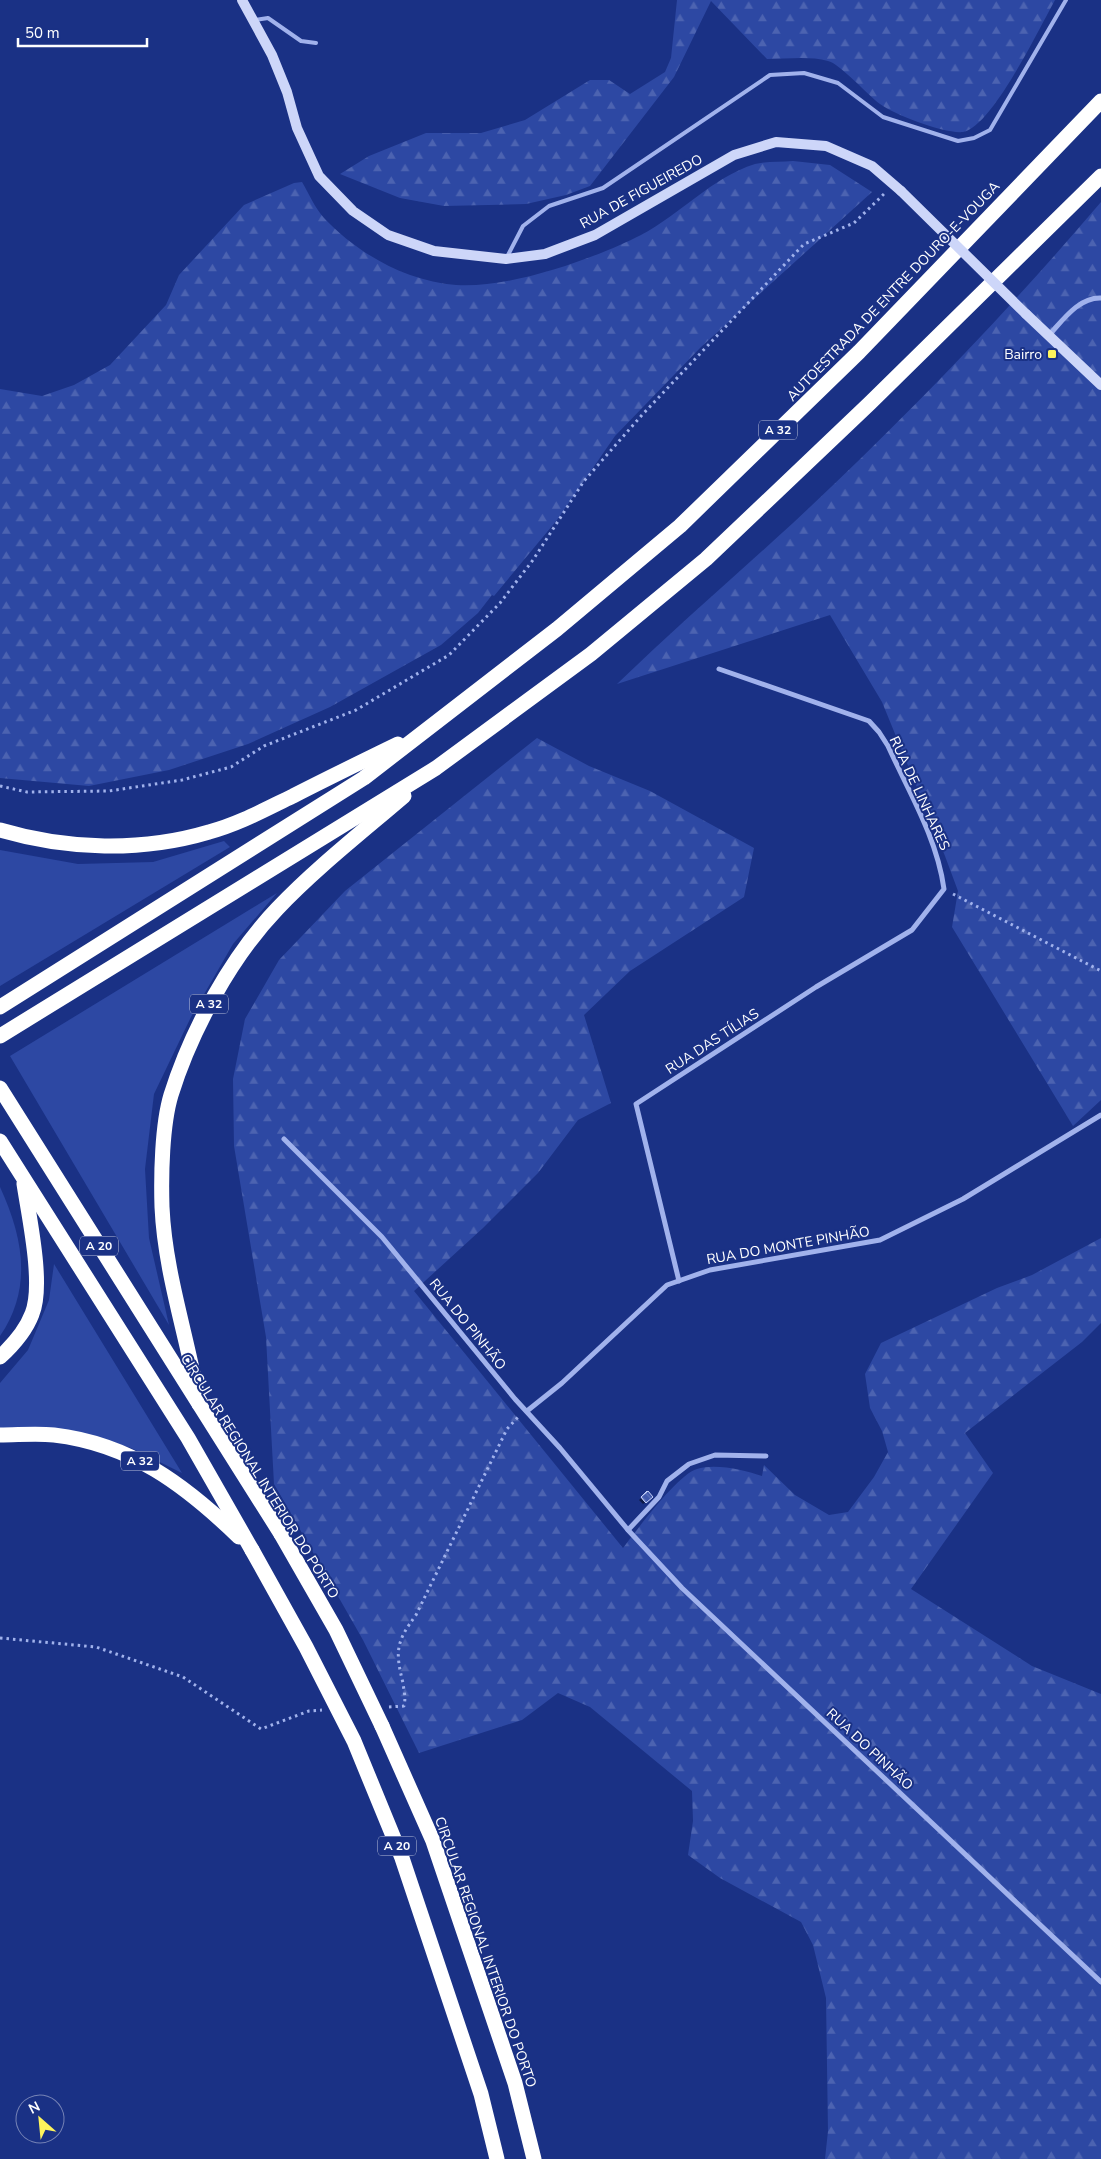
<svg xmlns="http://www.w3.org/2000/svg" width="1101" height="2159" viewBox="0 0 1101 2159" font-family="'Nunito Sans',sans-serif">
	<defs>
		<pattern id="forest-firs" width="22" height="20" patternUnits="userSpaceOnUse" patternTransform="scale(1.25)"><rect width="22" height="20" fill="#2d48a3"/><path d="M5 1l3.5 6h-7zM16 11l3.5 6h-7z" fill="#4c63b1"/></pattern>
		<pattern id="building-back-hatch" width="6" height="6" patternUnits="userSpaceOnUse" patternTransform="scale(1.25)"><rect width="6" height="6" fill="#3e57ad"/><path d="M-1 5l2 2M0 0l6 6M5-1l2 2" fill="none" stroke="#5b70b9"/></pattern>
	</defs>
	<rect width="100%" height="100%" fill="#1a3185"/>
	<g fill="#2d48a3">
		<polygon points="224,841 230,847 0,986 0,850 78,864 153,862"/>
		<polygon points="277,893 233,944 191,1017 154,1094 145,1169 149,1238 169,1325 10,1056"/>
		<path d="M0,1187C23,1237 33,1288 0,1336Z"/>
		<polygon points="54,1264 182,1473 131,1448 93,1436 0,1428 0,1383 28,1350 49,1300"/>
	</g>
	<g fill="url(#forest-firs)">
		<path d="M677,0H1055C1040,27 992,127 963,132C945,134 895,115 880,104C869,96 839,63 828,61C810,56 786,59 767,59L711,1L674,77L590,186L566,195L526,204L444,206L400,198L340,174L369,156L426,133H481L525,120L590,80H609L630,94L665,72L671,58Z"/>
		<path d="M793,161L830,165L872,192L701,347L615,436L557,520L494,596L492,595L478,613L441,645L330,707L248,744L169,770L89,786L0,778V389L42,396L74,385L110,365L166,305L179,275L244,205L294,183L302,182C309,194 315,208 324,218C358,254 406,281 456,285C508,289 594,259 641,235C681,214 711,178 755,164C767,161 781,162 793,161Z"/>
		<path d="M1101,202V1100L1073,1126L952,927L958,891L945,856L882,702L830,615L617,684C674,629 734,577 793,523C901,422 1005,315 1101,202Z"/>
		<path d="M537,738L589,766L650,791L754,848L744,897L630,971L584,1015L611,1103L578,1120L538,1173L483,1228L414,1291L623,1548C636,1531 678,1474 697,1469C715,1463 745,1470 762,1476L764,1465L795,1495L829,1515L848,1512L874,1477L888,1452L882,1431L870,1408L865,1374L881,1343L997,1288L1032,1275L1101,1238V1323L1082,1342L965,1433L993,1473L911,1589L1032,1666L1101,1694V2159H825L828,2131L826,1998L813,1945L801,1922L720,1878L688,1855L693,1821L692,1791L590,1707L558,1693L522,1720L419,1753L363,1640L274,1484L266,1337L234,1146L233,1079L245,1019L279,960L345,891Z"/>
	</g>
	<polygon fill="#0007" points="648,1493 652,1497 643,1504 639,1500"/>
	<g fill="url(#building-back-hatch)" stroke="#c6d1f9">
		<polygon points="647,1491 652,1497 646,1503 641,1497"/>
		<polygon points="648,1491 653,1497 646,1503 641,1497"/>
	</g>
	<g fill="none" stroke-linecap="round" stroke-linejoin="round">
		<g stroke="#a1b2ec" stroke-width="3" stroke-dasharray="2.5 4" stroke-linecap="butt">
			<polyline points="0,786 27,792 109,791 182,780 231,767 264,746 356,710 449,655 500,603 533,560 584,481 642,415 804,244 854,223 885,193"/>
			<polyline points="953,894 1101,971"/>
			<polyline points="0,1638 96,1647 183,1677 261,1729 309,1711 322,1710"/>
			<path d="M389,1707L404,1706C406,1697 404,1692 403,1683C395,1651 396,1642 416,1615L507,1429L518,1417"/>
		</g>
		<g stroke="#a1b2ec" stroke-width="4">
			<polyline points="255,20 268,18 301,41 316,43"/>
			<polyline points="507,257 523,226 549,206 603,188 770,75 804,73 838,83 883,117 958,141 974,138 990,130 1066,0"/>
		</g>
		<g stroke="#a1b2ec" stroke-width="5">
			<path d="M1049,335C1063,320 1079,297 1101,298"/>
			<polyline points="284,1139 382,1237 515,1399 560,1448 628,1530 682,1588 1101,1982"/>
			<path d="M679,1281L636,1104L816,987L912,930L944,889C937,838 909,792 888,746L879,732L869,721L719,669"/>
			<polyline points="527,1411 562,1383 667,1285 710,1270 880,1240 963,1199 1101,1115"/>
			<polyline points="628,1530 659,1497 667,1481 689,1464 715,1455 766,1456"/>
		</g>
		<g stroke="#cdd6f9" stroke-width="10">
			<polyline points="242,0 272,55 287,92 297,128 319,176 353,211 388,235 434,251 506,259 545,254 595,235 734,155 776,142 826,146 872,166 901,191"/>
			<polyline points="1026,314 1101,385"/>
		</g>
		<g stroke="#fff" stroke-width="15">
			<path d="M0,830C67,850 142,852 209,832C239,824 266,809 293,796C328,778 363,761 398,744"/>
			<polyline points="0,1007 364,778 557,629 680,526 859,352 1101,101"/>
			<polyline points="0,1036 436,768 591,654 706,559 870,403 1101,176"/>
			<polyline points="0,1088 281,1534"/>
			<polyline points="0,1141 188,1438 252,1550"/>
			<path d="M0,1357C12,1346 26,1330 32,1314C44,1285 29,1217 24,1184"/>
			<path d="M199,1404C188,1338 165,1274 162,1207C161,1175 162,1125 171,1095C191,1031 231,957 277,909C315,869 362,832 404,796"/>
			<path d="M0,1435C18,1435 36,1433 54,1435C131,1444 185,1485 239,1537"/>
			<polyline points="382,1726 433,1841 515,2083 534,2159"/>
		</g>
		<polyline stroke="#cdd6f9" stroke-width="10" points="901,191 1026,314"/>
		<g stroke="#fff" stroke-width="15">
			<polyline points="281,1534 336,1630 382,1726"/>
			<polyline points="252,1550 306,1647 354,1741 402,1858 481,2094 497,2159"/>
		</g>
	</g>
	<rect fill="#fef45c" stroke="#1a3185" stroke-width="2" x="1047" y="349" width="10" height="10" rx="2.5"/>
	<g text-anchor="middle" stroke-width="4" stroke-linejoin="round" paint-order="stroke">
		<g fill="#1a3185" stroke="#bac1da" stroke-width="1">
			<rect x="759" y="420.5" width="38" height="19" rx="4"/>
			<rect x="190" y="994.5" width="38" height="19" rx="4"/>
			<rect x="80" y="1236.5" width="38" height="19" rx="4"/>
			<rect x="121" y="1451.5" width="38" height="19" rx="4"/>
			<rect x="378" y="1836.5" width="38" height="19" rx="4"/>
		</g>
		<g font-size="12" font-weight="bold" fill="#fff">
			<text x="778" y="434">A 32</text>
			<text x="209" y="1008">A 32</text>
			<text x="99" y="1250">A 20</text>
			<text x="140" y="1465">A 32</text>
			<text x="397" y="1850">A 20</text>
		</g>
		<g font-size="14" fill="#fff" stroke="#1a3185">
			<text transform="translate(641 191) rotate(-29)" y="5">RUA DE FIGUEIREDO</text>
			<text transform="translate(893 291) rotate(-46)" y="5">AUTOESTRADA DE ENTRE DOURO-E-VOUGA</text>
			<text transform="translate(920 793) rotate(65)" y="5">RUA DE LINHARES</text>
			<text transform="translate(712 1041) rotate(-33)" y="5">RUA DAS TÍLIAS</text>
			<text transform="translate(788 1245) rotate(-10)" y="5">RUA DO MONTE PINHÃO</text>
			<text transform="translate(468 1324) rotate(51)" y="5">RUA DO PINHÃO</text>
			<text transform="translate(260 1476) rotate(58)" y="5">CIRCULAR REGIONAL INTERIOR DO PORTO</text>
			<text transform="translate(870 1749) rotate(43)" y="5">RUA DO PINHÃO</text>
			<text transform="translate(486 1952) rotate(71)" y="5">CIRCULAR REGIONAL INTERIOR DO PORTO</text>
		</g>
		<g font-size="14" fill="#fff" stroke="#1a3185" text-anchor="end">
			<text x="1042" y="359">Bairro</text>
		</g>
	</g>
	<g transform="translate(40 2119) rotate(333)"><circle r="24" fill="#1a3185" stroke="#7683b6"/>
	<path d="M0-4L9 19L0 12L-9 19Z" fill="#fef45c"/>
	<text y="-8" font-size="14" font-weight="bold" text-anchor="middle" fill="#ffffff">N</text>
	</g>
	<path d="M18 38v8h129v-8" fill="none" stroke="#ffffff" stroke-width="2.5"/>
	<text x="25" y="38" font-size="15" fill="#ffffff" stroke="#1a3185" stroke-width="4" paint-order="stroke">50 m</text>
</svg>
